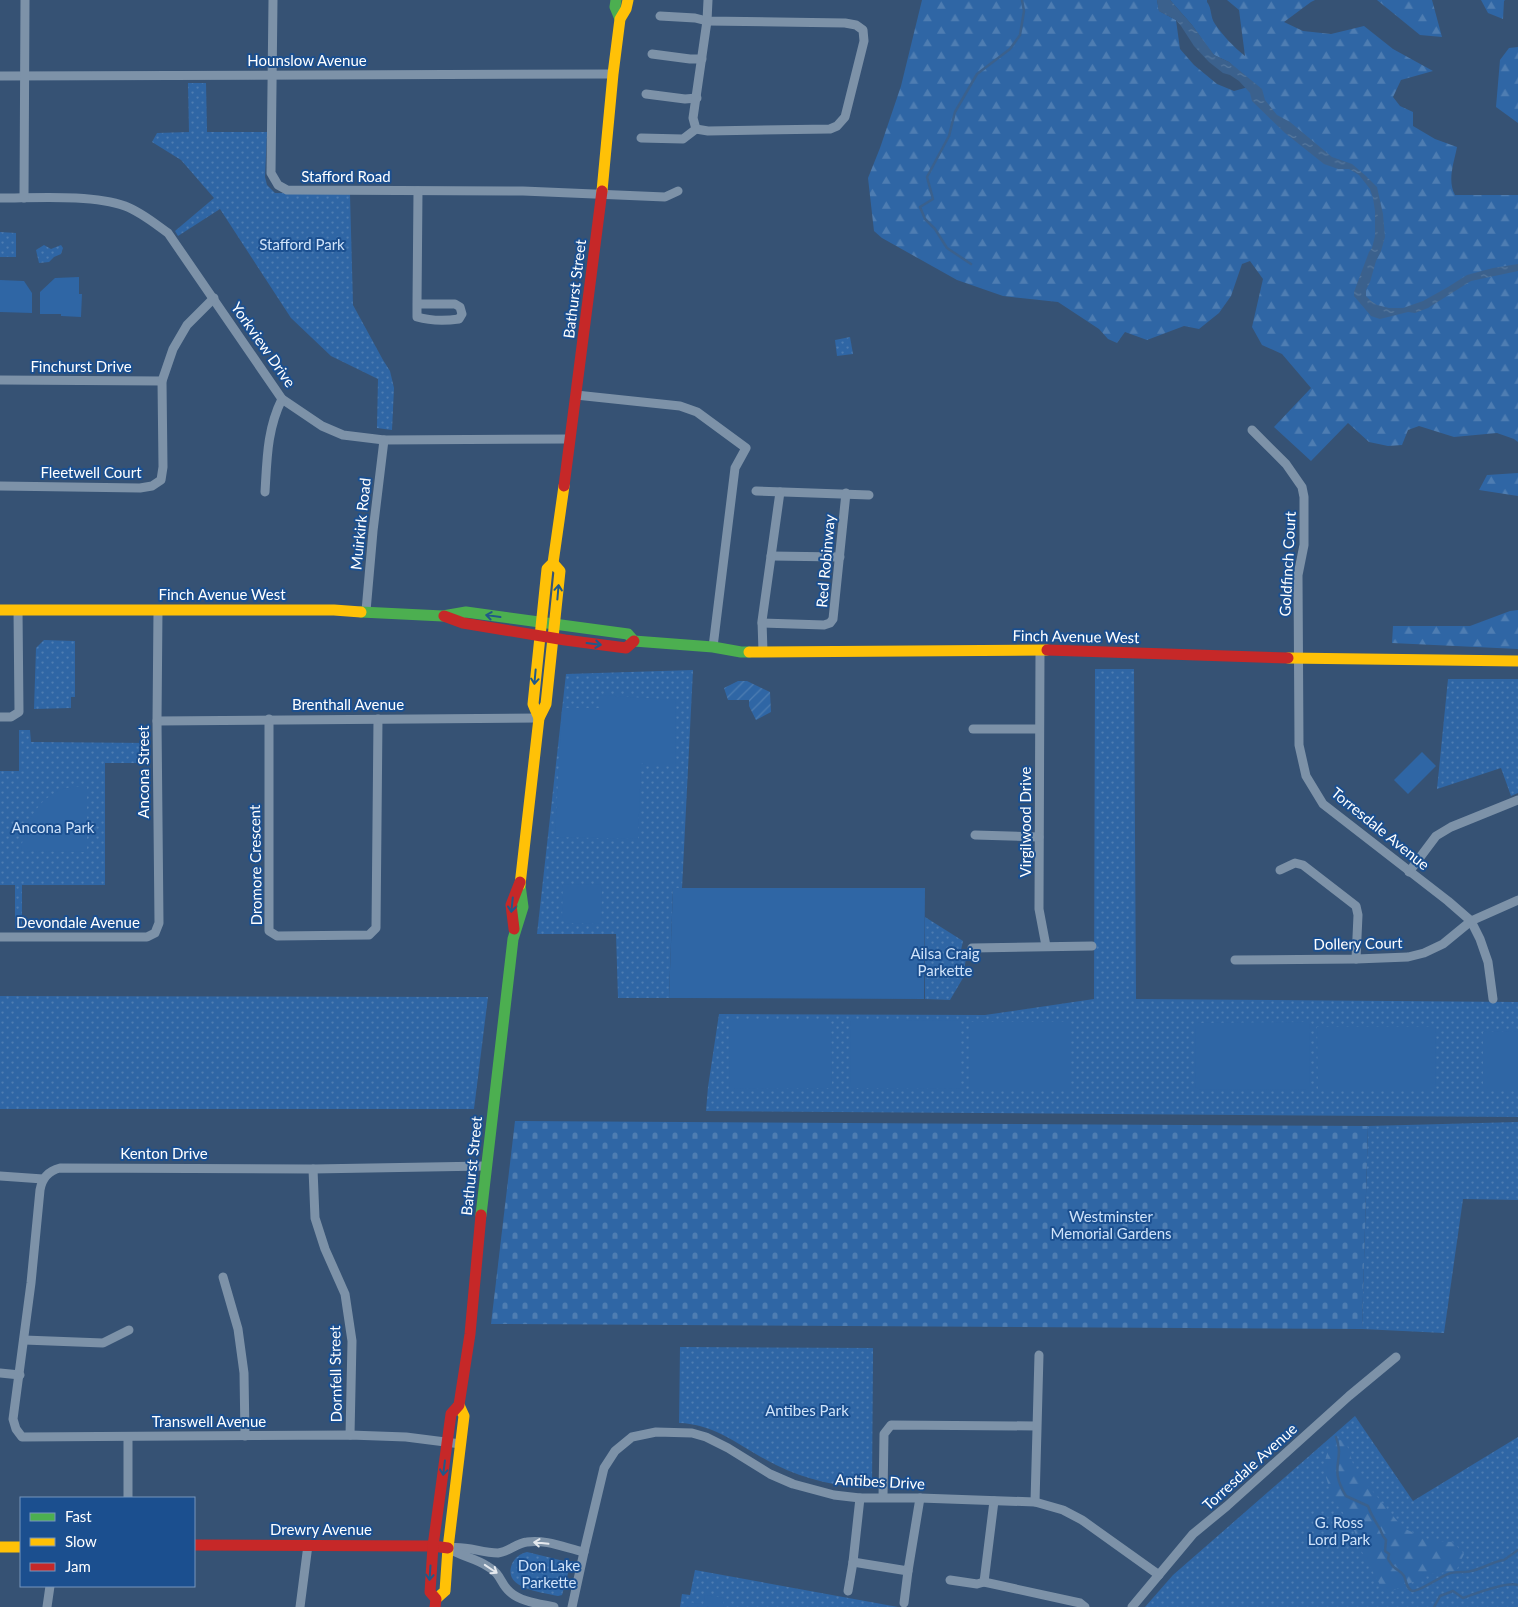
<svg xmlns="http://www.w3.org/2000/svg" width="1518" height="1607" viewBox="0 0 1518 1607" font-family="Lato,sans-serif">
	<defs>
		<pattern id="grass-dots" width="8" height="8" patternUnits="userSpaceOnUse" patternTransform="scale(1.25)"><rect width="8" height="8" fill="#2f66a5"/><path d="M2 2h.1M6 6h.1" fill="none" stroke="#4e7db2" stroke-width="1.8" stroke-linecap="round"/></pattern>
		<pattern id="forest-firs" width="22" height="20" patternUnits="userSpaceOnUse" patternTransform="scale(1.25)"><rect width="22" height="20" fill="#2f66a5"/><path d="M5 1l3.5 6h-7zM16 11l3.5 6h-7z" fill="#4e7db2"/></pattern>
		<pattern id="cemetery-stones" width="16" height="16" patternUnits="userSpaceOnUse" patternTransform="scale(1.25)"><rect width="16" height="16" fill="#2f66a5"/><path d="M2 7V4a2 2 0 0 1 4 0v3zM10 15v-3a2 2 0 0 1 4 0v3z" fill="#4e7db2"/></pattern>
		<pattern id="garden-furrows" width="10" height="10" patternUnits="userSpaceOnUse" patternTransform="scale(1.25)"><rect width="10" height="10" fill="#2f66a5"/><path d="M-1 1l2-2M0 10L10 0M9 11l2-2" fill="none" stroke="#4e7db2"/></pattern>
		<pattern id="water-ripples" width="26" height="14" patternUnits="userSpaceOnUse" patternTransform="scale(1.25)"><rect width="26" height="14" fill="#3b618d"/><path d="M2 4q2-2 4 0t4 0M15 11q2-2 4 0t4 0" fill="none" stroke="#58799e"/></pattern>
	</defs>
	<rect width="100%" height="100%" fill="#365274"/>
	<g fill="url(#grass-dots)">
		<polygon points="188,83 206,83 207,132 267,132 265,177 267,185 275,193 350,194 353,305 383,360 390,371 394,388 392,430 377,428 378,379 331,356 291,318 220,209 178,236 175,231 214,198 181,160 152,142 157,133 189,132"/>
		<polygon points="0,232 16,233 16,257 0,257"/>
		<polygon points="44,245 51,249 61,245 63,248 61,254 54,257 49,262 39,263 36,250"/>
		<polygon points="850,337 853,354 837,356 835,340"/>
		<polygon points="44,640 75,641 75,697 71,697 71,708 34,709 36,648"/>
		<polygon points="1095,669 1134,669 1136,999 1518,1002 1518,1117 706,1111 708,1087 719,1014 985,1015 1094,999"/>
		<polygon points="693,670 682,888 673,888 669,998 618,998 616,934 537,934 566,674"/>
		<polygon points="1448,679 1518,679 1518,793 1511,796 1501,768 1437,789"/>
		<polygon points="19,730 30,730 31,742 149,743 148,763 105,763 105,885 22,885 22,928 15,928 15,885 0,885 0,771 19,771"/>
		<polygon points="925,917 963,941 961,950 966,958 963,978 950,1000 925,999"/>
		<polygon points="0,996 488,997 474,1109 0,1109"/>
		<polygon points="1518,1122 1518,1200 1463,1199 1444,1333 1362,1329 1368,1126"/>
		<path d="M680,1347L873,1348L872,1488C839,1487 806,1480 776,1465C743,1449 717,1424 679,1423Z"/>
		<polygon points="1355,1416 1413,1501 1518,1437 1518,1607 1145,1607 1173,1575"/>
		<path d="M527,1552L568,1562L570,1566L562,1595L558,1596C542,1592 502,1589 512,1564C515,1557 520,1554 527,1552Z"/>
		<polygon points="695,1570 898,1607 680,1607 682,1594 690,1595"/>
	</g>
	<g fill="url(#forest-firs)">
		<path d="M922,0H1157L1159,11L1176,20L1180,49L1194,65L1217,84L1234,91L1252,86L1229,62L1214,55L1209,49L1192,25L1170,0H1207V2C1212,8 1210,17 1215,24C1223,36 1234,47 1245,56L1239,10L1227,0H1315L1311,2L1284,22L1303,31L1331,34L1364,26L1393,49L1433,71L1401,80L1393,97L1400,106L1413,112V126L1435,139L1457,147C1454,163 1447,180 1455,195H1518V442L1514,439L1497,433L1454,437L1419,426L1408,430L1402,445L1388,446L1369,442L1348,423L1311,461L1274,427L1311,388L1282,354L1262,345L1252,327L1263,279L1250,261L1242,264L1231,296L1219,313L1199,329L1184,326L1147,340L1125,332L1117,343L1108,339L1099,329L1058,302L1003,296L957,280L882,238L874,231L868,178L880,148L901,86Z"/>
		<polygon points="1377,0 1432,0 1442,37 1420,35"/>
		<polygon points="1481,0 1505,0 1504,1 1503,19 1488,13"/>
		<polygon points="1518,47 1518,123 1496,107 1500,60 1509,48"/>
		<polygon points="1518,473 1518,496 1479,490 1487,475"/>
		<polygon points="1518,610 1518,649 1392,643 1393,626 1470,626 1510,611"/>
		<polygon points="1332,1437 1346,1442 1355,1470 1403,1528 1432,1541 1453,1542 1464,1554 1456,1571 1431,1574 1385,1594 1361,1550 1353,1527 1332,1497 1323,1467"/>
	</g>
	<polygon fill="url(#cemetery-stones)" points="515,1121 1368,1126 1362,1329 491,1324"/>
	<polygon fill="url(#garden-furrows)" points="738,681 747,681 770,692 771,712 756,720 749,706 749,700 728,700 724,688"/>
	<g fill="#2f66a5">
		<polygon points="79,277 79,294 82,294 81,317 61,316 61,314 40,314 40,292 55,278"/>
		<polygon points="0,280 24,281 32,293 32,313 0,312"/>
		<polygon points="600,695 675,700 676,766 648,766 641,763 638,839 555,837 562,708 600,708"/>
		<polygon points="1422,752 1436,766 1408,794 1394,780"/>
		<path d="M71,787H87V850L85,852L21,851C24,822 40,793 71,787Z"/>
		<polygon points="563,884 602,885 601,924 566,923 562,919"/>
		<polygon points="673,888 925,888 924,999 669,998"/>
		<polygon points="831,1019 832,1088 730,1089 729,1020"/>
		<polygon points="851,1019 960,1021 960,1089 850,1088"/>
		<polygon points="970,1022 1070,1022 1070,1090 969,1090"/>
		<polygon points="1309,1022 1310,1089 1196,1090 1195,1023"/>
		<polygon points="1317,1027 1435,1027 1436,1091 1318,1091"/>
		<polygon points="1518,1031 1518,1089 1483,1089 1483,1032"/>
		<polygon points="705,1595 724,1598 723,1607 685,1607 688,1602 701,1604 703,1606"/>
	</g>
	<polygon fill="url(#water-ripples)" points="1157,0 1170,0 1192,25 1214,55 1229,62 1262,89 1265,100 1277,115 1290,122 1332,157 1352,164 1366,176 1377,187 1383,214 1385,237 1381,251 1376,261 1370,282 1366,290 1366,296 1371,301 1377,305 1389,308 1403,308 1423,301 1448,287 1467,275 1493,268 1518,264 1518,271 1471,281 1428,308 1415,313 1408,312 1380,319 1371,316 1354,296 1354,292 1369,252 1372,248 1375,236 1375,211 1373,198 1370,189 1359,175 1349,169 1338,169 1324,164 1285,133 1252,101 1250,93 1239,81 1230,75 1223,73 1209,62 1194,46 1181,26 1176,20 1159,11"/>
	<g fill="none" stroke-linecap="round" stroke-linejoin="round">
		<g stroke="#3b618d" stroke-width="2.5">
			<polyline points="971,264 947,248 935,229 925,219 920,207 933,199 927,177 949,136 955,112 977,74 1010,49 1020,35 1024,11 1022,0"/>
			<path d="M1336,1437C1343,1455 1335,1462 1338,1477C1339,1483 1343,1491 1346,1496L1368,1506C1371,1515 1375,1521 1380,1529C1382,1533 1382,1536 1386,1540L1385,1551L1389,1554L1388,1559C1390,1562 1392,1566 1395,1568C1398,1571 1401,1571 1404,1576C1406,1580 1407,1591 1413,1591C1420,1591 1440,1577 1448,1574C1455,1571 1464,1573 1471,1571C1482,1569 1494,1561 1504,1560L1518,1550"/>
			<path d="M1434,1607L1440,1596L1453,1591L1463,1598C1474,1594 1508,1581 1518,1585"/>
		</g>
		<g stroke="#7d92a8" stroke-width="9">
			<polyline points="273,0 271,173 278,185 287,190 523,191 665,197 678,191"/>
			<polyline points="660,16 695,18 707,21 845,23 856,25 863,30 864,41 845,117 837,126 830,129 708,131 696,129"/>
			<polyline points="652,54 690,59 702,59"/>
			<polyline points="0,76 613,74"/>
			<polyline points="646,94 685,99 697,98"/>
			<polyline points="696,129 693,118 707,21 708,0"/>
			<polyline points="641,138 683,139 696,129"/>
			<path d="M0,198C35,198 92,194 125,206C141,212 154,223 168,233L282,399L322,426L343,435L384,440L570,439"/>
			<polyline points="24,198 25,0"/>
			<path d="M417,304H455L460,307L462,314L459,319C445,321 431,321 417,317V304L418,191"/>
			<polyline points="0,380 162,381"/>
			<polyline points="576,395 680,406 697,412 746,448 735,468 713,647"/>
			<polyline points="1252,430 1286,464 1302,487 1304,497 1304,545 1298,575 1299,745 1306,776 1323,804 1448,901 1471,921 1480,939 1488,962 1493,999"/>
			<polyline points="0,486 140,488 152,486 161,480 163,467 162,381 173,349 187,325 214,298"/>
			<polyline points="756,491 869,495"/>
			<path d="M265,492C267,459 267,429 282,399"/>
			<polyline points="771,556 840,557"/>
			<polyline points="366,611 373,531 384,440"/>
			<polyline points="762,623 824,625 830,623 833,619 846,493"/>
			<polyline points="1040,650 1039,909 1046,946"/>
			<polyline points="763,652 762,621 780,492"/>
			<polyline points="0,717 11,717 19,712 18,610"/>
			<polyline points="269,719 269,931 277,936 369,935 376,928 378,719"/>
			<polyline points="157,721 539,718"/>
			<polyline points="973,729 1039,729"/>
			<polyline points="975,835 1039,837"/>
			<polyline points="1280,870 1295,863 1303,865 1356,906 1358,915 1356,959"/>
			<polyline points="1409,872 1436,836 1451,827 1518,800"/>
			<polyline points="0,937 147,937 155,933 159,923 157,721 158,610"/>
			<polyline points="972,948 1092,946"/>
			<polyline points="1235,960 1356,959 1408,957 1424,953 1443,944 1471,921 1518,900"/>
			<polyline points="313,1169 315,1218 325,1249 345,1294 352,1341 350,1435"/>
			<polyline points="0,1176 43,1179"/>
			<polyline points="223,1277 238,1329 244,1373 245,1436"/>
			<polyline points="24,1340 103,1343 129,1330"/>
			<polyline points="0,1373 20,1375"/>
			<polyline points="128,1437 128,1498"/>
			<path d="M461,1444L406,1437L350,1435L22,1437L16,1429L13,1419L31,1283L40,1190C42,1178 48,1171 60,1168L313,1169L486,1166"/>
			<polyline points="883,1497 884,1434 891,1425 1036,1426"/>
			<polyline points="860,1498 853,1562 908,1571 920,1498"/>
			<polyline points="994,1501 984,1582 1080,1603 1085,1607"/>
			<polyline points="1035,1502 1039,1355"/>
			<path d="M448,1548C467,1545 480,1553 498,1553C508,1552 517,1543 527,1542C545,1539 566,1548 584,1552"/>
			<path d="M448,1548C460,1556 475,1558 487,1566C502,1574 500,1584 510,1592C521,1602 541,1604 554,1607"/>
			<polyline points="950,1580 977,1584 984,1582"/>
			<polyline points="848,1591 853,1562"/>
			<polyline points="904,1603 908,1571"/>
			<polyline points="47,1607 50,1586"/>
			<polyline points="300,1607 308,1545"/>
			<polyline points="572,1607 584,1552 604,1468 615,1451 632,1437 656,1432 692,1433 706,1437 728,1448 770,1474 793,1484 834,1495 860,1498 920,1498 1035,1502 1063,1510 1082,1520 1159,1575"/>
			<polyline points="1132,1607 1193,1534 1227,1506 1349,1396 1396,1357"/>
		</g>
		<g stroke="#4caf50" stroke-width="11">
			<polyline points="616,0 615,7 620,19"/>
			<polyline points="361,612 443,616 466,612 628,634 634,641 713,647 741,652 749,652"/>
			<polyline points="481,1215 513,939 523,907 520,885"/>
		</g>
		<g stroke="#ffc107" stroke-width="11">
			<polyline points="602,191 613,74 620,19 626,9 628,0"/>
			<polyline points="0,610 334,610 361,612"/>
			<polyline points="749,652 1047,650"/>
			<polyline points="1288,658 1518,661"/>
			<polyline points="539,718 533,704 547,569 553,563 564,486"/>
			<polyline points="520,885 539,718 546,704 560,571 553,563"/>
			<polyline points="0,1547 21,1547"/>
			<polyline points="436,1599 445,1591 448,1548 464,1416 459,1405"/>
		</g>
		<g stroke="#c62828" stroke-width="11">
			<polyline points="564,486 602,191"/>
			<polyline points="444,616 463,623 565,640 626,648 634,641"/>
			<polyline points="1047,650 1288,658"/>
			<polyline points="514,929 511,905 520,882"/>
			<polyline points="194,1545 433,1546 448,1548"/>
			<polyline points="435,1607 436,1599 430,1592 433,1546 451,1414 459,1405 470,1334 481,1215"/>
		</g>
	</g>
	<defs><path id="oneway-shaft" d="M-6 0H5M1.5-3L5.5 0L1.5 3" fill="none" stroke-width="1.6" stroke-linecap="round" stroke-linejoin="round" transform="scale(1.25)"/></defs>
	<g stroke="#205989">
		<use href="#oneway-shaft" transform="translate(558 592) rotate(-85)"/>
		<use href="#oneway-shaft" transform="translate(493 616) rotate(-172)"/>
		<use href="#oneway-shaft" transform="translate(594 644) rotate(7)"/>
		<use href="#oneway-shaft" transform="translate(535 677) rotate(95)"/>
		<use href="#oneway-shaft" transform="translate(512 905) rotate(96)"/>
		<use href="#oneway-shaft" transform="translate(444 1468) rotate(97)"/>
		<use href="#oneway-shaft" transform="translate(430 1573) rotate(94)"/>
	</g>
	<g stroke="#e5e9ee">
		<use href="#oneway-shaft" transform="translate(541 1543) rotate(-174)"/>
		<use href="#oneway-shaft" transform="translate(491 1569) rotate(34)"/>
	</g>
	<g text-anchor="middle" stroke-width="4" stroke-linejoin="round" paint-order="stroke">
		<g font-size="15" fill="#fff" stroke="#1b4f8f">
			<text x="307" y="66">Hounslow Avenue</text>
			<text x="346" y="182">Stafford Road</text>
			<text transform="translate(575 289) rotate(-83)" y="5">Bathurst Street</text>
			<text transform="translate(263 345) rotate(55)" y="5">Yorkview Drive</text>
			<text x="81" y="372">Finchurst Drive</text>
			<text x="91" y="478">Fleetwell Court</text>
			<text transform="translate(361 524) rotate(-84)" y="5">Muirkirk Road</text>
			<text transform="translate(826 561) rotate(-85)" y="5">Red Robinway</text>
			<text transform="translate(1288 564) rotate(-87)" y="5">Goldfinch Court</text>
			<text x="222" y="600">Finch Avenue West</text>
			<text transform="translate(1076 637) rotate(1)" y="5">Finch Avenue West</text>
			<text x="348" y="710">Brenthall Avenue</text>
			<text transform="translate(144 772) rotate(-90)" y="5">Ancona Street</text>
			<text transform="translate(1026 822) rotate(-90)" y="5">Virgilwood Drive</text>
			<text transform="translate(1380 829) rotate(39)" y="5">Torresdale Avenue</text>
			<text transform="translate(256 865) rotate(-91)" y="5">Dromore Crescent</text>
			<text x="78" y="928">Devondale Avenue</text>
			<text transform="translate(1358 944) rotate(-1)" y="5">Dollery Court</text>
			<text x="164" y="1159">Kenton Drive</text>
			<text transform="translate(472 1166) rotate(-84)" y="5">Bathurst Street</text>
			<text transform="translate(336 1374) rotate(-91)" y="5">Dornfell Street</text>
			<text x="209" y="1427">Transwell Avenue</text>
			<text transform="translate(1250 1467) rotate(-42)" y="5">Torresdale Avenue</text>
			<text transform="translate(880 1482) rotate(3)" y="5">Antibes Drive</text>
			<text x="321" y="1535">Drewry Avenue</text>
		</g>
		<g font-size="15" fill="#cfe3fa" stroke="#1b4f8f">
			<text x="302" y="250">Stafford Park</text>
			<text x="53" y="833">Ancona Park</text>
			<text x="945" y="959">Ailsa Craig<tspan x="945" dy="17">Parkette</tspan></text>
			<text x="1111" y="1222">Westminster<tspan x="1111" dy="17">Memorial Gardens</tspan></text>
			<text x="807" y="1416">Antibes Park</text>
			<text x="1339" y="1528">G. Ross<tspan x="1339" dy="17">Lord Park</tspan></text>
			<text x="549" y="1571">Don Lake<tspan x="549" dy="17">Parkette</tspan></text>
		</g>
	</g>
	<rect x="20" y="1497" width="175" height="90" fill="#1b4f8f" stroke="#7695bc"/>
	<rect x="30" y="1513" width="25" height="8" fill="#4caf50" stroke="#7695bc"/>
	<text x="65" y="1522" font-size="15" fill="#ffffff">Fast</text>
	<rect x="30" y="1538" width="25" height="8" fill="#ffc107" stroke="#7695bc"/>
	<text x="65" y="1547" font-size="15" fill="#ffffff">Slow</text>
	<rect x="30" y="1563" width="25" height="8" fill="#c62828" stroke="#7695bc"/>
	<text x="65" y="1572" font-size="15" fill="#ffffff">Jam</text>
</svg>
